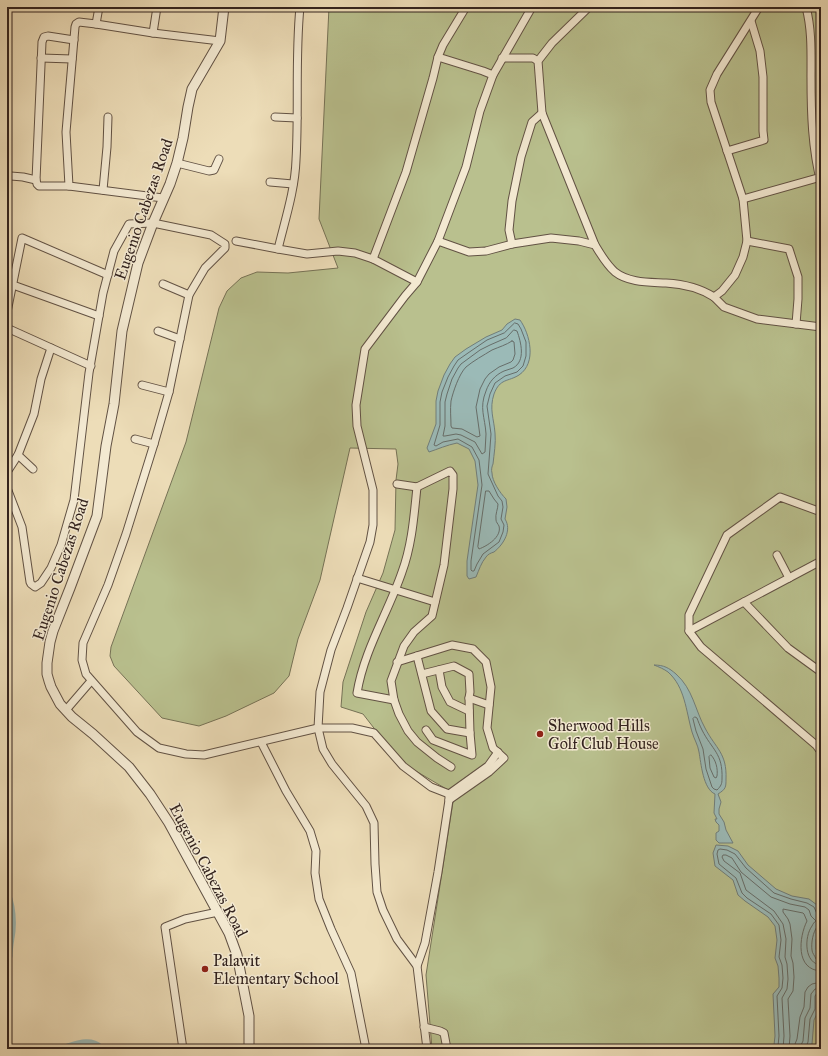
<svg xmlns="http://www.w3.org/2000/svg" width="828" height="1056" viewBox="0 0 828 1056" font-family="'IM FELL Great Primer',serif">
	<rect width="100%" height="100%" fill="#edddb8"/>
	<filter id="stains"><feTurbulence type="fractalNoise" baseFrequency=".005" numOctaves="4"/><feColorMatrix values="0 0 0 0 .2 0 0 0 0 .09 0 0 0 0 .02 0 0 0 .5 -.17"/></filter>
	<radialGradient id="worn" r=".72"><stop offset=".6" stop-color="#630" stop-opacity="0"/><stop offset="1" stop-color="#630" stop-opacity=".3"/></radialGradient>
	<polygon fill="#b9c08e" stroke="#767256" points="329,7 821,7 821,1049 432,1049 426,975 453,802 448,790 409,767 377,732 363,714 341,707 343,682 366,612 383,573 395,530 396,480 398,464 396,449 350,448 320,580 298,639 289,676 274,693 226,716 199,726 162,718 114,666 110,656 111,647 186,442 219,308 227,291 241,278 257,272 288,273 338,268 319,219"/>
	<g fill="#9bbab7" stroke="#717e7a">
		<path d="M515,319L520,320C530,334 537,363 519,375C508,382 500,378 494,394C489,409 494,419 495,433C496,443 494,454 493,464C492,466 491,470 492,473C492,481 500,493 506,499L507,507L505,519C512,530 504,544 494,552C491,553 488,554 486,557C481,563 479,570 476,577L469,579L467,576V561L478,485L475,461L469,449L457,443C447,445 438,449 429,452L427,448L436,424V401L438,391L444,375L450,364L455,357L466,349L486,337L502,330L507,324Z"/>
		<path d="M654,665C664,665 669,668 676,674C693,689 695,710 705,728C716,749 727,753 726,779C726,787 726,789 718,794L721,802L719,809V814L724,822L726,830L733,843H719L716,840V833L719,831V825L716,822L715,819H717L714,813L715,794C703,789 701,763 699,752C698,745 694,739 692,732C686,711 685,687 668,672C664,669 659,667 654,665Z"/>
		<polygon points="716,845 728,846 738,851 748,865 776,889 792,896 809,899 817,905 820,915 820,926 816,940 816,949 821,961 821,979 819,999 819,1010 814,1020 812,1044 809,1049 772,1049 774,1045 775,1036 773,994 779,987 779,978 778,966 775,958 777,940 775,926 768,917 745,901 738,895 733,880 715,866 713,853"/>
	</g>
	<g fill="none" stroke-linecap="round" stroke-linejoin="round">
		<g stroke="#676e6a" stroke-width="1">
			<polygon points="515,323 518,324 521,329 526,342 526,356 523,366 517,372 505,376 495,383 490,394 487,406 491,434 488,474 498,496 502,501 503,507 501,519 504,525 503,532 499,542 483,554 477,564 474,571 472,571 471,570 471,561 482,485 479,460 472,447 458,439 443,442 436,446 434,445 440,425 440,402 442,392 448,377 454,366 458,360 468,353 487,340 504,333"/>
			<path d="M514,330L517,331C521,342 526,361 513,368C510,369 507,370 504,371C495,375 489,382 486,391C479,408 485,417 486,434C486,440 485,446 485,452L482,454L475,442L461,435L456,434L445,436H443L445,426V402L447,394L452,379L458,368L461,364L480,350L490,345L506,338Z"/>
			<path d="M512,341L514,342L515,354L513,360L511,362L499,367L489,374L485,379L480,389L476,407L480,436L477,437L462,429L452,428L451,426C451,418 450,410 451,401C453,392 459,374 466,367C473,361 484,355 492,350C499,347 506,345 512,341Z"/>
			<path d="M486,491H489L494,499L498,504C498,509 495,514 496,520C496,522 498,524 499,526C502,537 487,546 479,549L478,547Z"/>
			<path d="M695,717L697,718C698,721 700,726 702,730C712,750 723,753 722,779C722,784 721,786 717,790L714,789L712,787L706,769L703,749L696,731L693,719Z"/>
			<path d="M711,755C716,760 718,769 717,776L716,778L714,777L710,768L709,757Z"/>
			<path d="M821,926L817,927C813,932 811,943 812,950C812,953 815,956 816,959L821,960"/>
			<polyline points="777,1049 778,1046 779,1036 777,996 782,988 783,978 782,965 779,957 781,940 779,925 771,914 747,898 742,893 736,878 719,864 717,854 718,850 720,849 727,850 735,854 746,868 774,893 791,899 807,903 814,907 817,914 821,915"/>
			<path d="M783,1049L784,1036L782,998L787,989L788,979L787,964L785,957L786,939L783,924L774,911L746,890L740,873L724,861L722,857L723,855H726L732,858L741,872L771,897L790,904L805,907L809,910L811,916L816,921C814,922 813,924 812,926C804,937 804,964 821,965"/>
			<path d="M789,1049L790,1036L788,999L793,991L794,977L793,963L791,956L792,939L790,924L788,919L783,912V909L803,913L804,914L807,921C799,937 795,970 821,971"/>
			<polyline points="794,1049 795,1044 797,1039 800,1017 804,1007 805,992 808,987 812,984 821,982"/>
			<polyline points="800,1049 801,1045 803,1041 805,1018 810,1008 811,994 815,989 821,988"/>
			<polyline points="805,1049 808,1042 810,1019 815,1009 815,996 817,993 821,993"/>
		</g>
		<g stroke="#9bbab7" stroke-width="11">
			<path d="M7,899C10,909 11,920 10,931C9,939 7,948 7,956"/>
			<path d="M68,1049C78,1046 90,1041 99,1049"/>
		</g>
		<defs>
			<g id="minor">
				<polyline points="99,7 96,24 79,22 76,24 75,27 66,132 69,186 163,198"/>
				<path d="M589,7L552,43L538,61L542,113L595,245C601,255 606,264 615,272C629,283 650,282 666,283C683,284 700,288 714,297L722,291L735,275L743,257L747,241L743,199L711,102L710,90L717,74L759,7"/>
				<path d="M806,7C812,30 811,53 811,77C811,113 812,148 821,183"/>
				<polyline points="96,24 153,33 220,41"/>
				<polyline points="153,33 157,7"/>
				<polyline points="438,57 483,71 493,75"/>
				<polyline points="41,58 72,59"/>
				<polyline points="502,58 533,58 538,61"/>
				<polyline points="275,117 297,118"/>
				<polyline points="727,151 764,140 763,131 763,77 760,51 751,21"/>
				<polyline points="177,163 209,171 214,170 219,159"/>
				<polyline points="11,176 23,177 36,180"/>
				<polyline points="270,182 293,184"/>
				<polyline points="69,186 39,186 37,184 36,180 42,42 44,37 48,36 74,40"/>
				<polyline points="103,190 107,147 108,117"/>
				<polyline points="743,199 821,177"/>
				<polyline points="236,241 278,249 307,254 338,251 355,253 373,259 417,282"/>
				<polyline points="438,241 469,252 486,251 512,244 551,238 579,241 595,245"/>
				<polyline points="747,241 789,249 798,277 798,299 796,324"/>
				<polyline points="512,244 509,230 512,201 521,157 532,122 542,113"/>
				<path d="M278,249C285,220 295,190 296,160C299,109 295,58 300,7"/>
				<polyline points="373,259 406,172 433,78 438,57 443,45 466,7"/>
				<polyline points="163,284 189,295"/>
				<polyline points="13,285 99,316"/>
				<polyline points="714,297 724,307 757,319 821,327"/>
				<polyline points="7,312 22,238 108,275"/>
				<polyline points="7,328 91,366"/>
				<polyline points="158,331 180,339"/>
				<polyline points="142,385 169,392"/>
				<polyline points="135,439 154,444"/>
				<polyline points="18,455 33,469"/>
				<polyline points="7,472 18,455 34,414 41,379 51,348"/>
				<polyline points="397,484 417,487 450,471 453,475 453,489 444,565 432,616 414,632 404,646 391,681 394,700 399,714 408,731 417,742 437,758 451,767"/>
				<polyline points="7,488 22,527 30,582 31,584 35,587 41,583 51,568 61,545 74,500 89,373 103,293 114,251 129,224 153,223 211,235 225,244 225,248 205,268 189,295 169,392 154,444 126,534 108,585 83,643 82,660 86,674 137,732 159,748 186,754 204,755 318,728 352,728 374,733 403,766 431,787 449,794"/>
				<polyline points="821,512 780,497 727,535 689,615 689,631 701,647 816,745 821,752"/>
				<polyline points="777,555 789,578"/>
				<polyline points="357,578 435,602"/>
				<polyline points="744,602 788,648 821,672"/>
				<polyline points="689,631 821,561"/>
				<polyline points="417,656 431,711 447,729 470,733"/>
				<polyline points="397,662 452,645 473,649 486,662 491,687 487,728 493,748 504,758 489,772 449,800"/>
				<polyline points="439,670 442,687 450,702 469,711"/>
				<polyline points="422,674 454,666 469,674 470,692 469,698 470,733 472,755 433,740 426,730"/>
				<polyline points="469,698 489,705"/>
				<path d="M394,700L357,693C364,650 388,613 402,572C412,545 414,516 417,487"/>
				<polyline points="66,710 91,681"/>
				<polyline points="261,742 286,791 310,831 316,851 315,873 319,899 331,929 351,973 366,1049"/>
				<polyline points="449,794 488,766 498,752"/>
				<polyline points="417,966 425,943 438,872 449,800 449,796"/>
				<polyline points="424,1027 440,1031 444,1033 447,1049"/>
				<polyline points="183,1049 165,927 185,919 218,912"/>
				<polyline points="427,1049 417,966 397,939 383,910 377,892 375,864 374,823 366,806 332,764 323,749 318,728 320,692 331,650 347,608 370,542 373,525 373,490 357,426 356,405 365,349 405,296 417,282 438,241 466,167 480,111 493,75 532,7"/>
			</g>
			<polyline id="tertiary" points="224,7 220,41 192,89 188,107 183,138 177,163 170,184 153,223 138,263 122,331 114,404 106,446 97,516 70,588 53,631 50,642 47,663 47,674 49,681 51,687 60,704 72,717 93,734 129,767 150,794 169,823 229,933 237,955 249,1016 249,1049"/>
		</defs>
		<use href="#minor" stroke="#625244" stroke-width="9"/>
		<use href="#tertiary" stroke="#625244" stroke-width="11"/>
		<use href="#minor" stroke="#f3e9d1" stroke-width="7"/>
		<use href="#tertiary" stroke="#f3e9d1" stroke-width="9"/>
	</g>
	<g fill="#8f2418" stroke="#f3e9d1" stroke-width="1.5">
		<circle cx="540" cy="734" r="4"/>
		<circle cx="205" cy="969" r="4"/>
	</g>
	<g text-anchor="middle" stroke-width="3" stroke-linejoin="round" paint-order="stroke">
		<g font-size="16" fill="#33231e" stroke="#f3e9d1">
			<text transform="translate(143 209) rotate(-71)" y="6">Eugenio Cabezas Road</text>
			<text transform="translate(60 569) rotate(-72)" y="6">Eugenio Cabezas Road</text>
			<text transform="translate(209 870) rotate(62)" y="6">Eugenio Cabezas Road</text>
		</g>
		<g font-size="16" fill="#33231e" stroke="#f3e9d1" text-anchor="start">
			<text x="548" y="731">Sherwood Hills<tspan x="548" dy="18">Golf Club House</tspan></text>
			<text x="213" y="966">Palawit<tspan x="213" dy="18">Elementary School</tspan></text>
		</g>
	</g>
	<rect width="828" height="1056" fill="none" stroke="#edddb8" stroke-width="24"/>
	<rect x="8" y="8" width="812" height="1040" fill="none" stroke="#33231e" stroke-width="2"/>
	<rect x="12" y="12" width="804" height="1032" fill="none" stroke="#33231e"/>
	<rect width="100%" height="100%" filter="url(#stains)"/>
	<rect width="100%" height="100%" fill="url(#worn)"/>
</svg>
